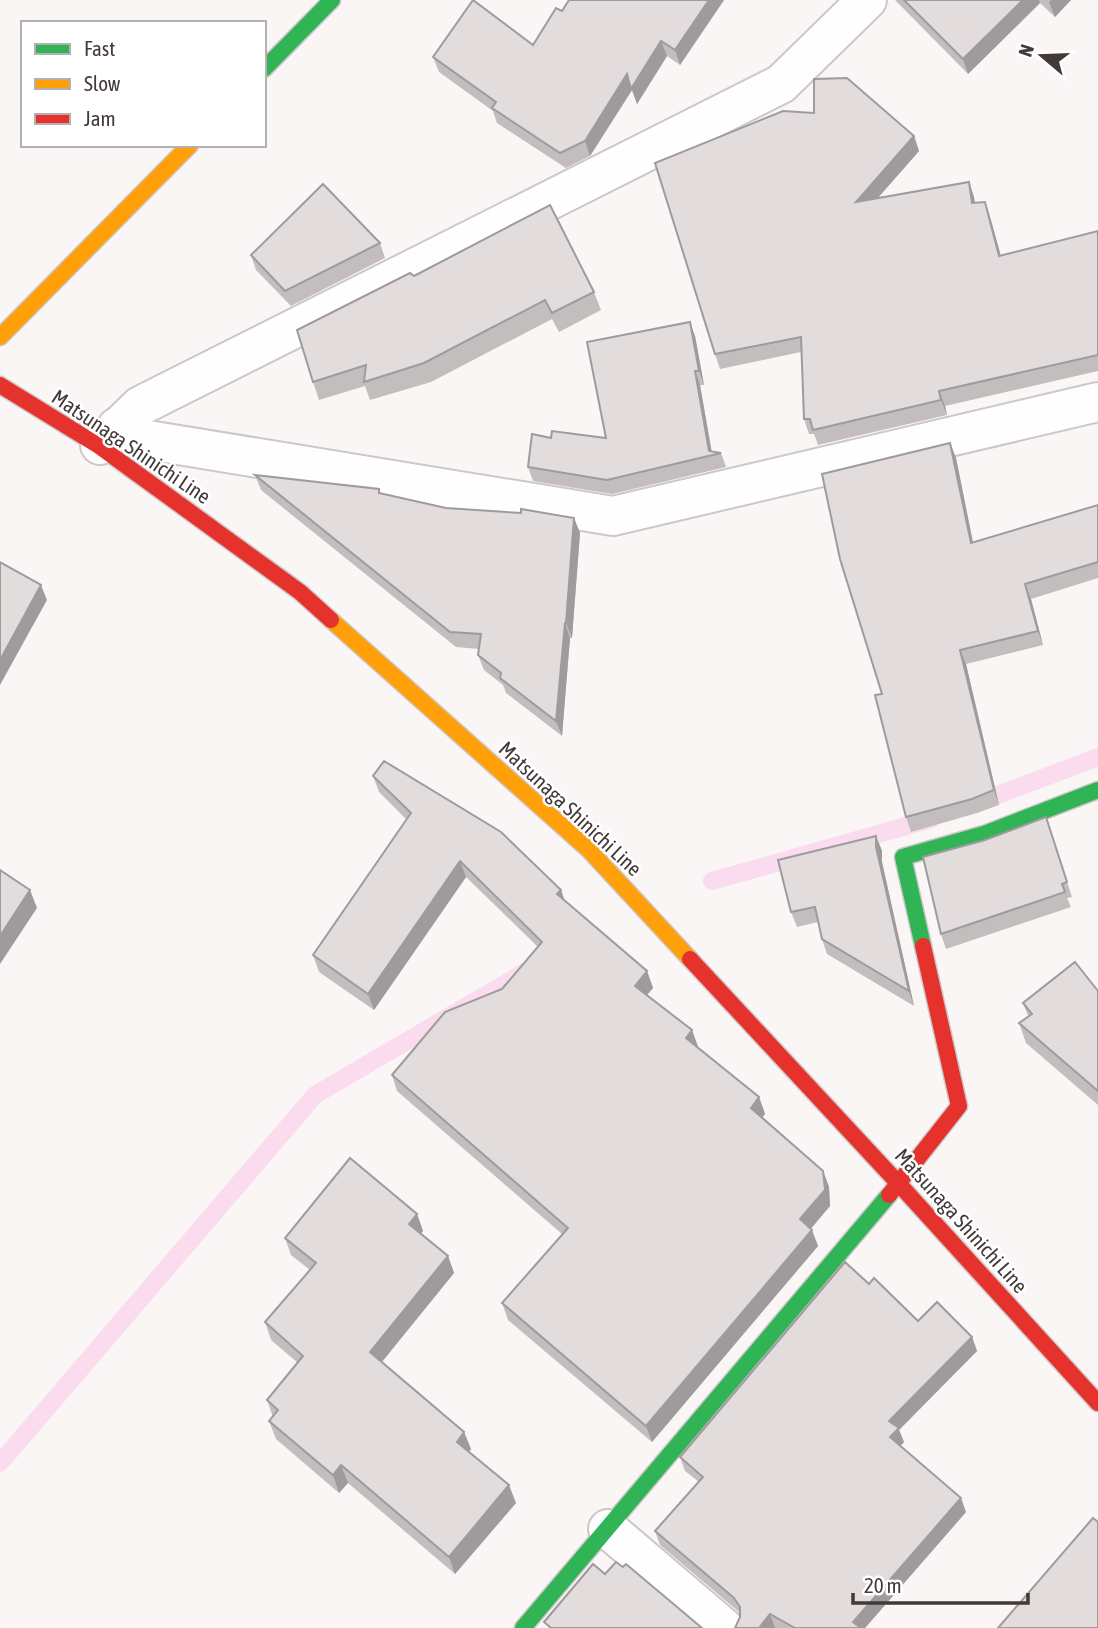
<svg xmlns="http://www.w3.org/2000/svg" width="1098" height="1628" viewBox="0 0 1098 1628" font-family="'Asap Condensed',sans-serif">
	<rect width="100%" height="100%" fill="#fbf6f6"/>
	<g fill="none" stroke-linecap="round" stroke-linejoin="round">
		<g stroke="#fbdcee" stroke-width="18">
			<polyline points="977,803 1098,757"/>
			<polyline points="712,881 931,819"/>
			<polyline points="0,1463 315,1095 528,970"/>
		</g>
		<defs>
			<g id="street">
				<polyline points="117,427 148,440 613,516 1098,402"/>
				<polyline points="100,445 140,406 781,84 867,0"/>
				<polyline points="608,1529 724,1628"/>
			</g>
			<g id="fast">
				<polyline points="264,69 332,0"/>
				<polyline points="923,946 903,857 984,834 1098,790"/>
				<polyline points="523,1628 889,1195"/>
			</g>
			<g id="slow">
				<polyline points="0,337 190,145"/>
				<polyline points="331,620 589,850 690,959"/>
			</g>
			<g id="jam">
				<polyline points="0,385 99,446 300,592 331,620"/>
				<polyline points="690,959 899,1184 1098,1403"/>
				<polyline points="889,1195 959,1106 923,946"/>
			</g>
		</defs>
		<use href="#street" stroke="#cec7c7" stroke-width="42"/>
		<use href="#fast" stroke="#cec7c7" stroke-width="19"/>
		<use href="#slow" stroke="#cec7c7" stroke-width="19"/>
		<use href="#jam" stroke="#cec7c7" stroke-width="19"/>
		<use href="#street" stroke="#fefefe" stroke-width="38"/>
		<use href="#fast" stroke="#30b455" stroke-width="16"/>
		<use href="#slow" stroke="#ff9f0a" stroke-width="16"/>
		<use href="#jam" stroke="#e5322d" stroke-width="16"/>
	</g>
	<g fill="#c3bdbe">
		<polygon points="724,0 680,65 667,56 637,104 632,90 590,156 566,168 497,123 493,111 439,72 433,57 533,45 562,11"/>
		<polygon points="895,0 1071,0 1055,17 1040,3 968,74"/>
		<polygon points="914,136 919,151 878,198 969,182 974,197 975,203 985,202 990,217 1001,256 1098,231 1098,371 945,406 947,415 818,445 814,434 809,434 804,419 801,352 720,369 715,354"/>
		<polygon points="380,243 385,258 291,306 256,270 251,255"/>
		<polygon points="414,276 594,292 601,310 559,332 552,319 431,382 370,400 365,386 319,400 313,382"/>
		<polygon points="695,336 704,385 700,385 712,452 721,453 726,467 612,494 533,481 528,467 551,438 606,438"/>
		<polygon points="950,443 956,458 973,542 1098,505 1098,578 1031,599 1043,645 966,664 999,805 977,813 911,832 906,817 882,694"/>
		<polygon points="255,475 379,489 380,493 446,508 574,518 580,533 572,638 570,638 562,736 506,693 503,685 484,670 478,655 479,649 456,647 261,490"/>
		<polygon points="373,776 561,890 565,901 647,971 653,988 647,995 692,1030 698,1047 697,1048 759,1097 765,1114 762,1118 823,1171 829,1187 830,1206 811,1229 818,1246 652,1442 508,1320 502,1303 562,1234 397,1091 392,1075 502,989 538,947 466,877 374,1010 319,972 313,955 406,819 379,792"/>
		<polygon points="1046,817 1072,897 1067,898 1071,907 946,949 941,934 985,840"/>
		<polygon points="876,836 882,851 882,862 914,1006 827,954 822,939 818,922 797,927 791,912"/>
		<polygon points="1098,991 1098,1105 1026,1043 1019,1023 1028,1016 1023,1003"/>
		<polygon points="417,1214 423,1231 421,1234 448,1256 454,1273 382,1362 464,1432 471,1449 469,1452 516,1503 455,1574 348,1483 339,1493 276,1439 269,1421 273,1417 267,1400 298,1363 271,1340 265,1322 310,1270 291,1255 285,1238"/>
		<polygon points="869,1284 918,1321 972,1337 977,1351 899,1430 904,1442 900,1446 966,1512 865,1628 735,1628 740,1617 739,1612 660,1545 655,1531 699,1482 685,1471 680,1457"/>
	</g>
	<g fill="#9f9a9b">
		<polygon points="709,0 724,0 680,65 675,50"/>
		<polygon points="1023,0 1039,0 1040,3 968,74 963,59"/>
		<polygon points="1051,0 1071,0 1055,17 1049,2"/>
		<polygon points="661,41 667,56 637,104 632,90 590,156 585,141 627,74"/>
		<polygon points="914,136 919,151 861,217 856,202"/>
		<polygon points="969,182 974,197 977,218 972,203"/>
		<polygon points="985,202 990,217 1005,271 999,256"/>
		<polygon points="690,322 695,336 704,385 699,371"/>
		<polygon points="695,371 700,385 712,455 709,451"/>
		<polygon points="939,391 945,406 947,415 941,400"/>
		<polygon points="950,443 956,458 976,558 971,543"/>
		<polygon points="574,518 580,533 572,638 566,623"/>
		<polygon points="1025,584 1031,599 1043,645 1038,631"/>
		<polygon points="41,585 47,600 0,685 0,660"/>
		<polygon points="565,623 570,638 562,736 556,721"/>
		<polygon points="960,650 966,664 999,805 994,790"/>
		<polygon points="876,836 882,851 882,862 914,1006 909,991 876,847"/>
		<polygon points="460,861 466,877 374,1010 368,994"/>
		<polygon points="30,890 37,908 0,964 0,936"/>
		<polygon points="561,890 566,906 557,894"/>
		<polygon points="647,971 653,988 641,1002 635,986"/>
		<polygon points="692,1030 698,1047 692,1054 686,1038"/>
		<polygon points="759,1097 765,1114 757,1124 751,1108"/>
		<polygon points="823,1171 829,1187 830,1206 805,1235 800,1219"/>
		<polygon points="417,1214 423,1231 415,1241 409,1224"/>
		<polygon points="812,1230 818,1246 652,1442 646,1426"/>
		<polygon points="448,1256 454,1273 376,1369 370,1352"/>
		<polygon points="972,1337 977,1351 899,1430 904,1442 896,1451 890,1437 889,1421"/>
		<polygon points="464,1432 471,1449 463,1459 457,1442"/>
		<polygon points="341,1465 348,1483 339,1493 333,1475"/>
		<polygon points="509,1485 516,1503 455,1574 449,1557"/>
		<polygon points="961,1498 966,1512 865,1628 855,1628 853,1622"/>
		<polygon points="770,1614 775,1628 759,1628"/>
	</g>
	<g fill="#e3dcdd" stroke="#9f9a9b" stroke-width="2">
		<polygon points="473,0 533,45 556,8 562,11 569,0 709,0 675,50 661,41 631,89 627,74 585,141 560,153 492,108 496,102 433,57"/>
		<polygon points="904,0 1023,0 963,59"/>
		<polygon points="847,78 914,136 856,202 969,182 972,203 985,202 999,256 1098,231 1098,355 939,391 941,400 813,430 810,419 804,419 801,337 715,354 655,163 783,111 814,113 814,79"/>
		<polygon points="323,184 380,243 285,291 251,255"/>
		<polygon points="550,205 594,292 552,313 545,300 424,363 364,382 366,365 313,382 297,330 410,273 414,276"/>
		<polygon points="690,322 699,371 695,371 709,451 721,453 607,480 528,467 532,434 551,438 552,431 606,438 587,342"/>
		<polygon points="950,443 971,543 1098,505 1098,562 1025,584 1038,631 960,650 994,790 972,799 906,817 875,695 882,694 840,559 822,474"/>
		<polygon points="255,475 379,489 379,493 446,508 521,513 521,509 574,518 566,623 565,623 556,721 500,678 501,673 478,655 481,634 450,632"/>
		<polygon points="0,562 41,585 0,660"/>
		<polygon points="384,761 501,832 561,890 557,894 647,971 635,986 692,1030 686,1038 759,1097 751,1108 823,1171 825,1190 800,1219 812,1230 646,1426 502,1303 568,1228 392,1075 445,1012 502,989 542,942 460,861 368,994 313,955 411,813 373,776"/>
		<polygon points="1046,817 1067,882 1062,884 1065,892 941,934 923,857 985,840"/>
		<polygon points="876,836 876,847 909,991 822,939 815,907 791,912 778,860"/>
		<polygon points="0,870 30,890 0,936"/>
		<polygon points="1075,962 1098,991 1098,1091 1019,1023 1032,1014 1023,1003"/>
		<polygon points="350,1158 417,1214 409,1224 448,1256 370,1352 464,1432 457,1442 509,1485 449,1557 341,1465 333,1475 269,1421 278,1410 267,1400 303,1356 265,1322 316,1263 285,1238"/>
		<polygon points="845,1262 869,1284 874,1278 918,1321 937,1302 972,1337 889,1421 899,1428 890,1437 961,1498 853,1622 861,1628 795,1628 770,1614 759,1628 735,1628 740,1617 740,1607 734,1598 655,1531 703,1477 680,1457"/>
		<polygon points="1093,1518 1098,1522 1098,1628 998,1628"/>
		<polygon points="616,1562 623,1567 626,1564 702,1628 551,1628 544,1622 593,1564 605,1574"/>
	</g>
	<g text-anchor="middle" stroke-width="5" stroke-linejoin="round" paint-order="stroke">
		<g font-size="21" fill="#433938" stroke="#fff">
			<text transform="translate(131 447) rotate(34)" y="7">Matsunaga Shinichi Line</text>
			<text transform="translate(570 809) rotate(43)" y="7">Matsunaga Shinichi Line</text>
			<text transform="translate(961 1221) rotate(48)" y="7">Matsunaga Shinichi Line</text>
		</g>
	</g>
	<rect x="21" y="21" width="245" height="126" fill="#ffffff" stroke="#b4b0af" stroke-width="2"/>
	<rect x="35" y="44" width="35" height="10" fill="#30b455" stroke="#b4b0af" stroke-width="2"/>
	<text x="84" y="56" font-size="21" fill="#433938">Fast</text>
	<rect x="35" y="79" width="35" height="10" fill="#ff9f0a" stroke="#b4b0af" stroke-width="2"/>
	<text x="84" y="91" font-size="21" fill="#433938">Slow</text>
	<rect x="35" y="114" width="35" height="10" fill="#e5322d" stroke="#b4b0af" stroke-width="2"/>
	<text x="84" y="126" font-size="21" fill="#433938">Jam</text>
	<g transform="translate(1042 56) rotate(289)" stroke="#ffffff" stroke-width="5" paint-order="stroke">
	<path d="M0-5L12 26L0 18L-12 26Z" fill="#433938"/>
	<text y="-10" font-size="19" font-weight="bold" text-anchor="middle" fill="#433938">N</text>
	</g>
	<path d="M853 1593v10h175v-10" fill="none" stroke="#433938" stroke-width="3.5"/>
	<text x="864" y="1593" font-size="21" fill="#433938" stroke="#ffffff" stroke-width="5" paint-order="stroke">20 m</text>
</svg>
